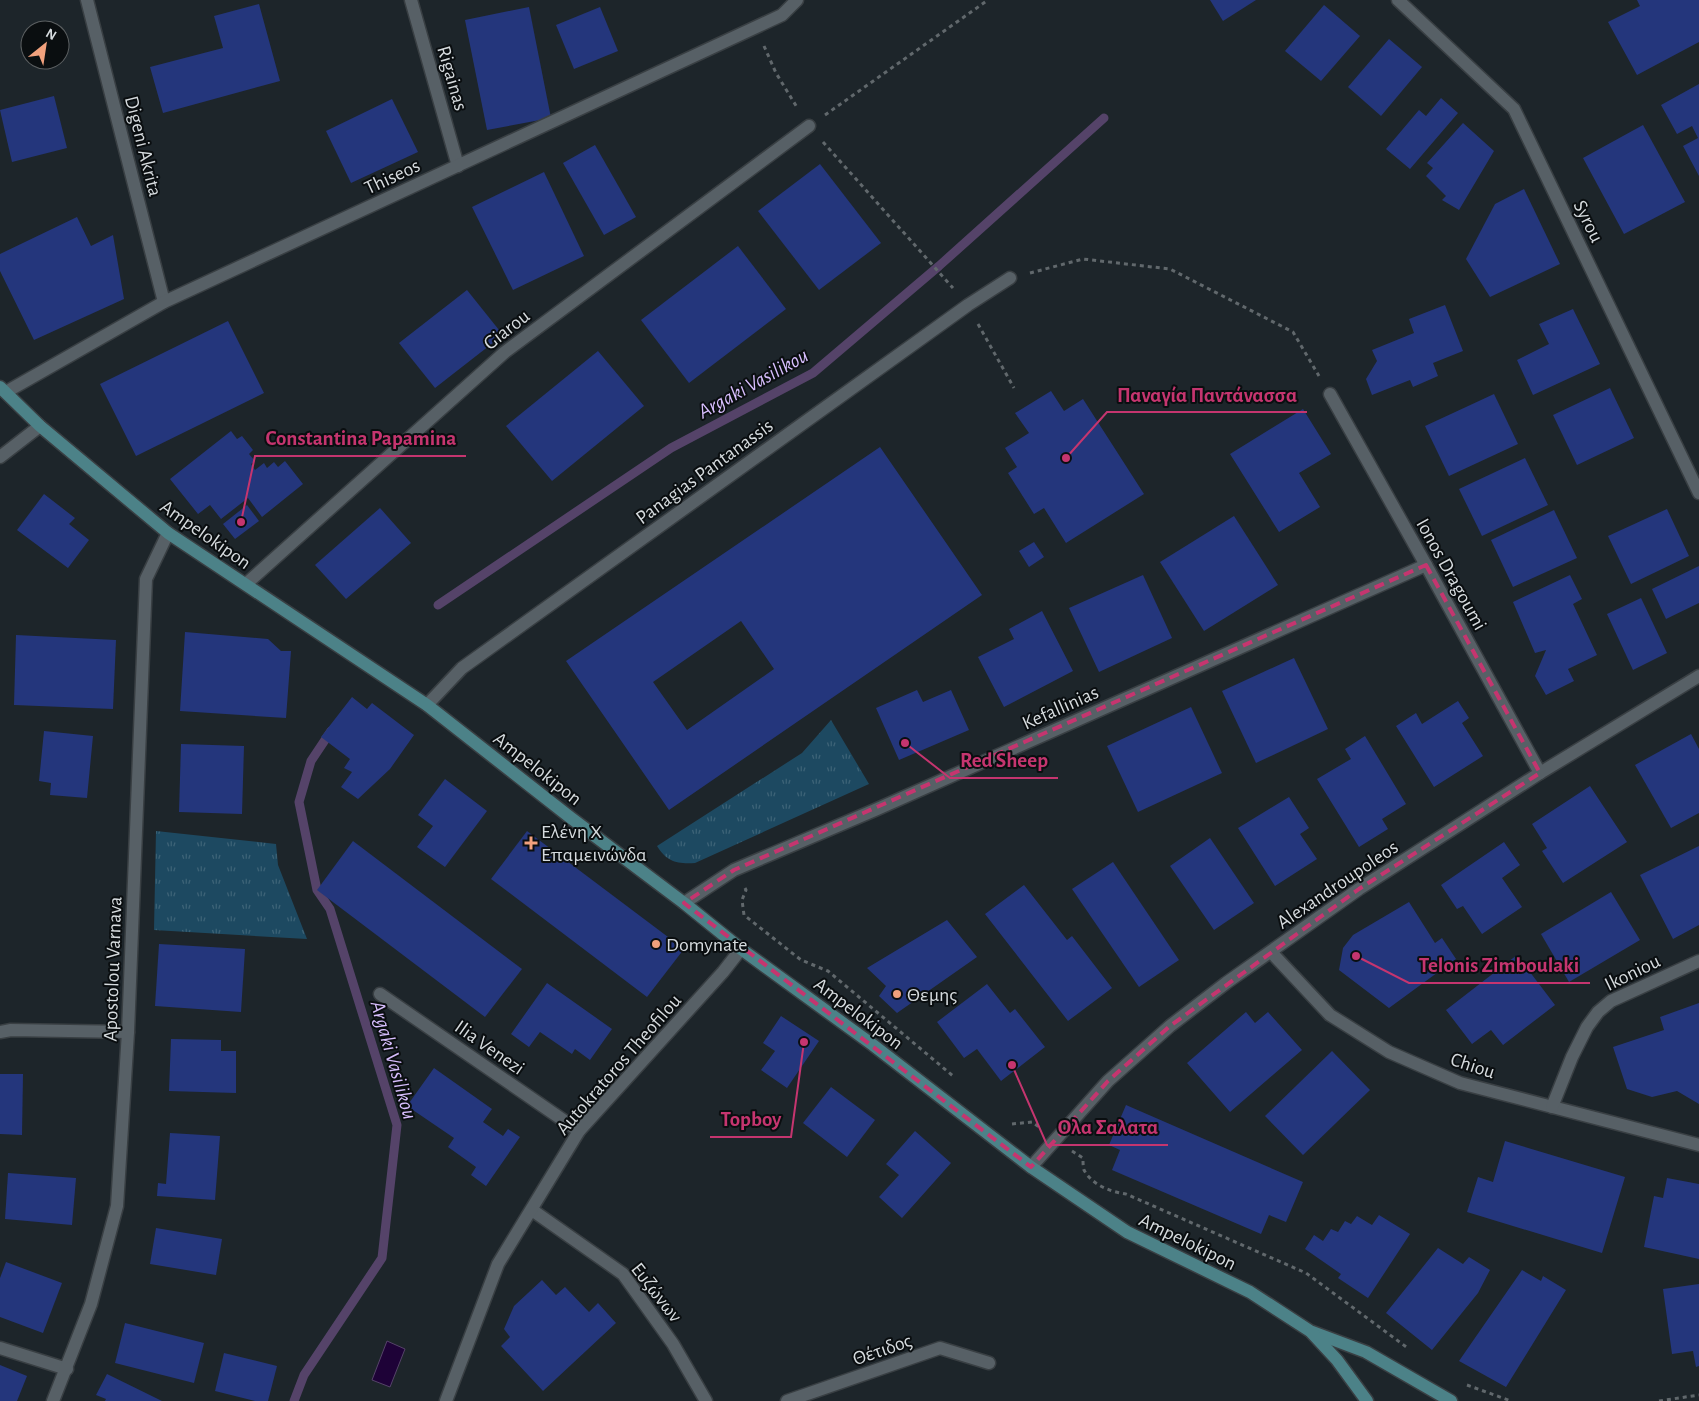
<svg xmlns="http://www.w3.org/2000/svg" width="1699" height="1401" viewBox="0 0 1699 1401" font-family="'Alegreya Sans',sans-serif">
	<defs>
		<pattern id="grass-tufts" width="24" height="20" patternUnits="userSpaceOnUse" patternTransform="scale(1.25)"><rect width="24" height="20" fill="#1d4961"/><path d="M3 7l-1-3M5 7V3M7 7l1-3M15 17l-1-3M17 17v-4M19 17l1-3" fill="none" stroke="#3d6377"/></pattern>
	</defs>
	<rect width="100%" height="100%" fill="#1d252a"/>
	<g fill="url(#grass-tufts)">
		<path d="M831,720L869,784L695,863C677,864 667,862 657,846L802,753Z"/>
		<polygon points="156,831 276,844 278,865 307,939 154,930"/>
	</g>
	<polygon fill="#1e0237" stroke="#554369" points="387,1341 405,1349 390,1387 372,1380"/>
	<g fill="none" stroke-linecap="round" stroke-linejoin="round">
		<g stroke="#554369" stroke-width="9">
			<polyline points="438,605 671,448 813,373 939,266 1104,118"/>
			<polyline points="294,1401 304,1375 382,1258 397,1125 330,909 317,890 299,802 311,761 331,731"/>
		</g>
	</g>
	<g fill="#24367c" fill-rule="evenodd">
		<polygon points="1210,0 1256,0 1223,21"/>
		<polygon points="1637,0 1699,0 1699,42 1637,75 1608,22 1640,6"/>
		<polygon points="259,4 280,81 163,113 150,67 223,48 214,16"/>
		<polygon points="1324,5 1360,36 1321,81 1285,51"/>
		<polygon points="529,7 551,118 487,130 465,20"/>
		<polygon points="600,7 618,51 574,69 556,25"/>
		<polygon points="1389,39 1422,67 1381,116 1348,87"/>
		<polygon points="1699,84 1699,176 1683,146 1698,138 1692,126 1677,134 1661,105"/>
		<polygon points="54,96 67,148 12,162 0,110"/>
		<polygon points="1441,98 1458,113 1410,169 1386,149 1419,110 1426,116"/>
		<polygon points="392,99 418,152 351,183 326,131"/>
		<polygon points="1463,123 1494,151 1459,210 1442,200 1446,196 1426,176 1433,168 1427,163"/>
		<polygon points="1643,125 1685,202 1624,234 1583,158"/>
		<polygon points="595,145 636,217 604,235 563,163"/>
		<polygon points="820,164 881,243 819,290 758,211"/>
		<polygon points="544,172 584,256 513,290 472,207"/>
		<polygon points="1524,189 1560,264 1490,297 1466,259 1495,204"/>
		<polygon points="77,217 91,246 113,235 124,299 34,340 0,271 0,254"/>
		<polygon points="738,246 786,309 689,383 641,320"/>
		<polygon points="467,290 503,335 435,388 399,343"/>
		<polygon points="1445,305 1463,351 1433,363 1438,376 1413,387 1410,380 1372,395 1366,379 1377,361 1372,350 1414,333 1409,319"/>
		<polygon points="1573,309 1600,364 1533,395 1517,360 1549,344 1539,324"/>
		<polygon points="228,321 264,393 136,456 100,384"/>
		<polygon points="598,351 644,406 552,481 506,426"/>
		<polygon points="1610,388 1634,438 1577,465 1553,415"/>
		<polygon points="1051,391 1064,411 1083,399 1144,494 1066,543 1044,508 1034,514 1008,473 1017,467 1005,448 1029,433 1015,413"/>
		<polygon points="1494,394 1518,444 1449,476 1425,426"/>
		<polygon points="1303,409 1331,454 1299,473 1320,507 1279,532 1230,454"/>
		<polygon points="231,431 237,439 242,436 253,450 249,454 255,461 251,464 255,470 264,463 267,468 274,462 278,467 285,461 303,484 262,517 248,498 221,519 210,505 198,514 170,479"/>
		<path d="M880,447L982,595L669,810L566,661ZM741,621L774,669L687,730L653,682Z"/>
		<polygon points="1525,458 1548,505 1482,536 1459,489"/>
		<polygon points="44,494 75,518 69,524 89,540 68,568 17,530"/>
		<polygon points="247,505 259,521 235,539 223,524"/>
		<polygon points="380,508 411,543 346,599 315,565"/>
		<polygon points="1667,509 1689,556 1631,584 1608,536"/>
		<polygon points="1554,510 1577,558 1513,587 1491,540"/>
		<polygon points="1234,516 1278,585 1204,631 1160,562"/>
		<polygon points="1034,542 1044,557 1029,567 1019,551"/>
		<polygon points="1699,566 1699,603 1666,619 1652,589"/>
		<polygon points="1143,575 1172,638 1099,672 1069,608"/>
		<polygon points="1570,575 1582,599 1573,604 1597,655 1568,669 1574,681 1546,695 1535,676 1546,650 1535,653 1513,602"/>
		<polygon points="1641,598 1667,653 1633,670 1607,614"/>
		<polygon points="1042,611 1073,671 1004,707 978,657 1014,639 1009,629"/>
		<polygon points="185,632 268,639 281,651 291,651 286,718 180,711"/>
		<polygon points="16,635 116,640 113,709 14,705"/>
		<polygon points="1294,658 1328,729 1256,763 1222,691"/>
		<polygon points="917,690 923,702 951,690 969,730 899,760 876,708"/>
		<polygon points="352,697 367,709 372,703 414,735 390,769 358,799 341,787 352,772 344,768 350,759 321,737"/>
		<polygon points="1458,701 1469,718 1462,723 1483,756 1434,787 1396,726 1416,713 1422,724"/>
		<polygon points="1191,707 1222,773 1138,812 1107,746"/>
		<polygon points="44,731 93,736 87,798 50,795 51,783 39,781"/>
		<polygon points="1691,734 1699,749 1699,813 1671,828 1635,765"/>
		<polygon points="1365,736 1406,804 1382,819 1388,829 1359,847 1317,779 1351,759 1345,749"/>
		<polygon points="181,744 244,746 242,814 179,812"/>
		<polygon points="445,779 487,811 445,867 417,847 433,826 418,815"/>
		<polygon points="1590,786 1627,842 1563,883 1542,851 1547,848 1532,824"/>
		<polygon points="1289,797 1309,828 1300,834 1317,859 1275,886 1238,828"/>
		<polygon points="527,831 684,949 647,997 491,879"/>
		<polygon points="1210,838 1254,903 1214,930 1170,866"/>
		<polygon points="353,841 522,969 485,1017 317,890"/>
		<polygon points="1504,842 1520,865 1502,878 1522,907 1482,934 1463,906 1457,909 1441,885"/>
		<polygon points="1699,846 1699,925 1673,939 1640,875"/>
		<polygon points="1113,862 1179,960 1139,987 1072,889"/>
		<polygon points="1024,885 1067,940 1072,936 1112,988 1068,1021 985,914"/>
		<polygon points="1611,892 1640,940 1569,982 1541,934"/>
		<polygon points="1409,902 1435,943 1442,938 1456,959 1389,1008 1339,970 1343,948 1353,935"/>
		<polygon points="947,920 977,957 897,1013 879,996 886,986 867,968"/>
		<polygon points="159,944 245,949 241,1012 155,1006"/>
		<polygon points="1517,955 1555,1005 1503,1045 1491,1030 1472,1044 1446,1010"/>
		<polygon points="547,983 612,1029 590,1060 575,1049 572,1054 540,1032 529,1047 511,1034"/>
		<polygon points="987,984 1010,1013 1015,1009 1045,1047 1001,1081 977,1049 964,1058 937,1022"/>
		<polygon points="1699,1003 1699,1104 1677,1091 1652,1097 1627,1089 1613,1047 1664,1030 1660,1017"/>
		<polygon points="1246,1012 1255,1023 1268,1012 1302,1050 1230,1112 1187,1063"/>
		<polygon points="781,1016 819,1041 787,1088 761,1070 775,1051 763,1043"/>
		<polygon points="171,1039 221,1040 221,1051 236,1051 236,1093 169,1091"/>
		<polygon points="1332,1051 1370,1090 1303,1155 1265,1116"/>
		<polygon points="434,1068 492,1109 483,1122 503,1136 508,1129 520,1137 486,1186 471,1175 476,1167 448,1147 454,1138 407,1106"/>
		<polygon points="0,1074 23,1074 22,1135 0,1134"/>
		<polygon points="831,1087 875,1120 847,1157 803,1123"/>
		<polygon points="1126,1105 1303,1182 1286,1222 1269,1215 1261,1234 1112,1170 1120,1150 1109,1145"/>
		<polygon points="915,1131 951,1163 902,1218 879,1197 899,1175 886,1164"/>
		<polygon points="170,1133 220,1136 215,1200 157,1196 158,1183 166,1184"/>
		<polygon points="1505,1141 1625,1177 1602,1253 1467,1212 1478,1177 1493,1182"/>
		<polygon points="8,1173 76,1178 72,1225 5,1219"/>
		<polygon points="1667,1178 1699,1184 1699,1259 1644,1247 1654,1196 1663,1198"/>
		<polygon points="1379,1215 1410,1234 1368,1298 1338,1278 1341,1274 1305,1249 1314,1235 1323,1241 1331,1229 1338,1232 1345,1221 1351,1224 1357,1216 1372,1225"/>
		<polygon points="156,1228 222,1239 216,1275 150,1264"/>
		<polygon points="1438,1248 1463,1264 1469,1257 1490,1270 1478,1293 1432,1350 1386,1313"/>
		<polygon points="6,1262 62,1283 43,1333 0,1317 0,1278"/>
		<polygon points="1522,1270 1541,1281 1543,1276 1566,1290 1506,1387 1459,1361"/>
		<polygon points="542,1280 556,1295 565,1287 589,1312 598,1303 616,1323 543,1391 501,1346 510,1337 504,1329 514,1306"/>
		<polygon points="1699,1284 1699,1366 1696,1367 1693,1351 1672,1354 1663,1289"/>
		<polygon points="125,1323 204,1343 194,1383 115,1363"/>
		<polygon points="224,1353 277,1366 268,1401 255,1401 215,1391"/>
		<polygon points="0,1365 27,1376 17,1401 0,1401"/>
		<polygon points="107,1374 162,1401 105,1401 106,1399 96,1395"/>
	</g>
	<g fill="none" stroke-linecap="round" stroke-linejoin="round">
		<defs>
			<polyline id="lane" points="0,1348 67,1369"/>
			<g id="street">
				<polyline points="87,0 164,302"/>
				<polyline points="411,0 458,166"/>
				<polyline points="1398,0 1514,109 1699,493"/>
				<polyline points="6,392 164,302 782,15 797,0"/>
				<polyline points="1330,394 1426,565 1540,773"/>
				<polyline points="0,457 40,426"/>
				<polyline points="246,584 505,352 809,126"/>
				<polyline points="427,705 462,668 968,305 1010,278"/>
				<polyline points="684,903 734,870 875,810 1426,565"/>
				<polyline points="1271,952 1330,1015 1389,1052 1460,1083 1699,1145"/>
				<polyline points="380,994 579,1131"/>
				<polyline points="0,1032 11,1030 128,1032"/>
				<polyline points="1552,1107 1572,1057 1587,1027 1598,1012 1611,1001 1699,961"/>
				<polyline points="1031,1167 1108,1081 1170,1026 1226,983 1359,889 1540,773 1699,676"/>
				<polyline points="532,1210 623,1274 673,1344 706,1401"/>
				<polyline points="53,1401 91,1304 117,1206 128,1032 146,579 168,533"/>
				<polyline points="446,1401 498,1264 579,1131 723,972 741,949"/>
				<polyline points="787,1401 940,1348 989,1363"/>
			</g>
			<g id="secondary">
				<polyline points="0,387 40,426 168,533 427,705 571,818 684,903 741,949 873,1045 1031,1167 1127,1232 1250,1292 1310,1331 1366,1352 1451,1401"/>
				<polyline points="1312,1333 1337,1360 1367,1401"/>
			</g>
		</defs>
		<use href="#lane" stroke="#393f43" stroke-width="15"/>
		<use href="#street" stroke="#393f43" stroke-width="15"/>
		<use href="#secondary" stroke="#393f43" stroke-width="15"/>
		<g stroke="#61686c" stroke-width="3" stroke-dasharray="4 4" stroke-linecap="butt">
			<polyline points="764,46 776,73 798,109"/>
			<polyline points="825,115 988,0"/>
			<polyline points="823,142 953,288"/>
			<polyline points="1030,273 1083,259 1170,269 1293,332 1319,376"/>
			<polyline points="978,324 1014,388"/>
			<polyline points="745,888 746,890 742,900 744,915 801,960 828,971 953,1076"/>
			<polyline points="1012,1124 1032,1122 1039,1127"/>
			<path d="M1072,1151L1083,1158C1083,1162 1083,1167 1084,1170C1092,1185 1111,1192 1126,1194L1306,1273L1409,1349"/>
			<polyline points="1467,1385 1511,1401"/>
			<polyline points="1659,1401 1699,1395"/>
		</g>
		<use href="#lane" stroke="#576066" stroke-width="12"/>
		<use href="#street" stroke="#576066" stroke-width="12"/>
		<use href="#secondary" stroke="#4c8288" stroke-width="12"/>
	</g>
	<path fill="none" stroke="#c5356f" stroke-width="4" stroke-dasharray="10 6" stroke-linejoin="round" d="M1426,565L1540,773L1359,889L1170,1026L1108,1081L1031,1167L684,903L734,870Z"/>
	<g fill="#f1a17d" stroke="#0a0e10" stroke-width="2">
		<path d="M528.5 835.5h5v5h5v5h-5v5h-5v-5h-5v-5h5z"/>
		<circle cx="656" cy="944" r="5"/>
		<circle cx="897" cy="994" r="5"/>
	</g>
	<g text-anchor="middle" stroke-width="4" stroke-linejoin="round" paint-order="stroke">
		<g font-size="20" fill="#d6dbde" stroke="#0a0e10">
			<text transform="translate(453 78) rotate(74)" y="7">Rigainas</text>
			<text transform="translate(144 146) rotate(76)" y="7">Digeni Akrita</text>
			<text transform="translate(392 176) rotate(-25)" y="7">Thiseos</text>
			<text transform="translate(1589 221) rotate(64)" y="7">Syrou</text>
			<text transform="translate(506 329) rotate(-38)" y="7">Giarou</text>
			<text transform="translate(704 471) rotate(-36)" y="7">Panagias Pantanassis</text>
			<text transform="translate(206 534) rotate(35)" y="7">Ampelokipon</text>
			<text transform="translate(1452 574) rotate(61)" y="7">Ionos Dragoumi</text>
			<text transform="translate(1060 707) rotate(-24)" y="7">Kefallinias</text>
			<text transform="translate(538 768) rotate(38)" y="7">Ampelokipon</text>
			<text transform="translate(1337 884) rotate(-34)" y="7">Alexandroupoleos</text>
			<text transform="translate(112 969) rotate(-88)" y="7">Apostolou Varnava</text>
			<text transform="translate(1632 972) rotate(-26)" y="7">Ikoniou</text>
			<text transform="translate(859 1013) rotate(37)" y="7">Ampelokipon</text>
			<text transform="translate(490 1047) rotate(35)" y="7">Ilia Venezi</text>
			<text transform="translate(618 1064) rotate(-49)" y="7">Autokratoros Theofilou</text>
			<text transform="translate(1473 1065) rotate(18)" y="7">Chiou</text>
			<text transform="translate(1188 1241) rotate(26)" y="7">Ampelokipon</text>
			<text transform="translate(657 1292) rotate(52)" y="7">Ευζώνων</text>
			<text transform="translate(882 1349) rotate(-19)" y="7">Θέτιδος</text>
		</g>
		<g font-size="20" fill="#d6dbde" stroke="#0a0e10" text-anchor="start">
			<text x="541" y="838">Ελένη Χ<tspan x="541" dy="23">Επαμεινώνδα</tspan></text>
			<text x="666" y="951">Domynate</text>
			<text x="907" y="1001">Θεμης</text>
		</g>
		<g font-size="21" font-style="italic" fill="#d7befd" stroke="#0a0e10">
			<text transform="translate(753 383) rotate(-29)" y="7">Argaki Vasilikou</text>
			<text transform="translate(394 1060) rotate(74)" y="7">Argaki Vasilikou</text>
		</g>
	</g>
	<path fill="none" stroke="#c5356f" stroke-width="2" d="M1066 458L1107 412H1307M241 522L255 456H466M905 743L950 778H1058M1356 956L1409 983H1590M804 1042L791 1137H710M1012 1065L1047 1145H1168"/>
	<g fill="#c5356f" stroke="#0a0e10" stroke-width="2">
		<circle cx="1066" cy="458" r="5"/>
		<circle cx="241" cy="522" r="5"/>
		<circle cx="905" cy="743" r="5"/>
		<circle cx="1356" cy="956" r="5"/>
		<circle cx="804" cy="1042" r="5"/>
		<circle cx="1012" cy="1065" r="5"/>
	</g>
	<g font-size="21" text-anchor="middle" font-weight="bold" fill="#c5356f" stroke="#0a0e10" stroke-width="4" stroke-linejoin="round" paint-order="stroke">
		<text x="1207" y="402">Παναγία Παντάνασσα</text>
		<text x="361" y="445">Constantina Papamina</text>
		<text x="1004" y="767">Red Sheep</text>
		<text x="1499" y="972">Telonis Zimboulaki</text>
		<text x="751" y="1126">Topboy</text>
		<text x="1108" y="1134">Ολα Σαλατα</text>
	</g>
	<g transform="translate(45 45) rotate(30)"><circle r="24" fill="#0a0e10" stroke="#5c6062"/>
	<path d="M0-4L9 19L0 12L-9 19Z" fill="#f1a17d"/>
	<text y="-8" font-size="14" font-weight="bold" text-anchor="middle" fill="#d6dbde">N</text>
	</g>
</svg>
